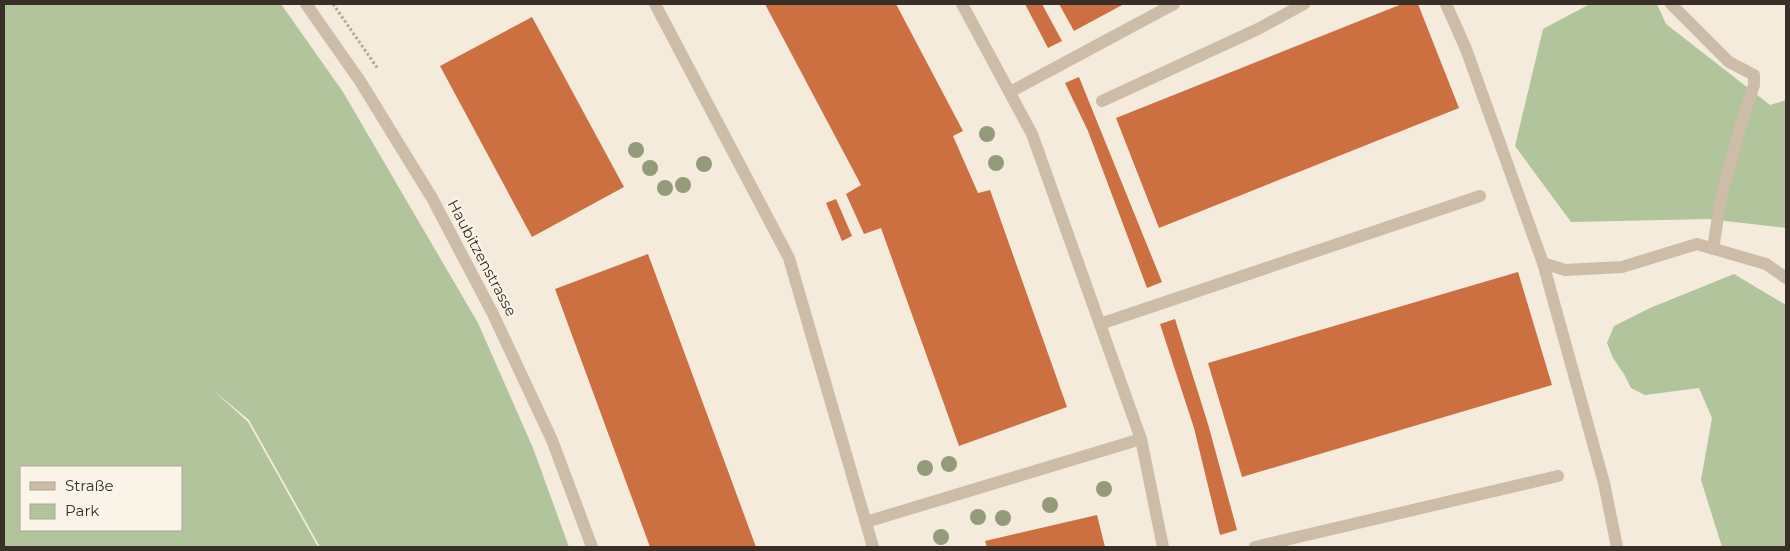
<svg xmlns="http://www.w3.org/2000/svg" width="1790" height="551" viewBox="0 0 1790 551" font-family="Montserrat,sans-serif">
	<rect width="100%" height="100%" fill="#f4ebdc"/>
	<g fill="#b2c49b" fill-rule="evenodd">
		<path d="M4,4H281L343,92L478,323L533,448L569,547H320L249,420L213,390L248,422L318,547H4ZM21,467H181V530H21Z"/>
		<polygon points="1590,4 1657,4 1666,24 1770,105 1786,100 1786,228 1708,219 1571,222 1515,146 1543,29"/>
		<polygon points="1734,274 1786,305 1786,547 1722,547 1701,480 1712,418 1699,388 1645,395 1631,388 1624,374 1613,358 1607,343 1614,326 1650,308"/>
	</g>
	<g fill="#cd7041">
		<polygon points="765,4 896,4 963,131 953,136 978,193 990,190 1067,407 959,446 881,228 864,234 846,194 861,185"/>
		<polygon points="1025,4 1042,4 1062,41 1048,48"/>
		<polygon points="1059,4 1124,4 1074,31"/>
		<polygon points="1402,4 1418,4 1459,108 1159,228 1116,118"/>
		<polygon points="532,17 624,187 532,237 440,66"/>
		<polygon points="1079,77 1162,282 1147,288 1088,131 1065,83"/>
		<polygon points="836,199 852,236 842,241 826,203"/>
		<polygon points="648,254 756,547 650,547 555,289"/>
		<polygon points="1518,272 1552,385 1242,477 1208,363"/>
		<polygon points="1175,319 1208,424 1237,530 1220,535 1194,428 1160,324"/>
		<polygon points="1097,515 1105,547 987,547 985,541"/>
	</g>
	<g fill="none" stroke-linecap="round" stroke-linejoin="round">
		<polyline stroke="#b9a691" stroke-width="3" stroke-dasharray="2.5 2.5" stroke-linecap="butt" points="333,4 378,69"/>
		<g stroke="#cdbca7" stroke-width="12">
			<polyline points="306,4 360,81 432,198 493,314 552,440 592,547"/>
			<polyline points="655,4 789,258 873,547"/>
			<polyline points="962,4 1032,134 1141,439 1163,547"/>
			<polyline points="1446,4 1466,49 1543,263 1565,270 1622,267 1697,244 1766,264 1786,278"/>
			<polyline points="1671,4 1729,62 1754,75 1754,85 1743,118 1721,197 1713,249"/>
			<polyline points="1010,92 1174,4"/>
			<polyline points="1102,101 1258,29 1304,4"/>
			<polyline points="1543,263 1604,483 1617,547"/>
			<polyline points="1100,324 1480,196"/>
			<polyline points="866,522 1141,439"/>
			<polyline points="1255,547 1558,476"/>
		</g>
	</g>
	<g fill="#939b7a">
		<circle cx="987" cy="134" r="8"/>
		<circle cx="636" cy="150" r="8"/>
		<circle cx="996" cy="163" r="8"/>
		<circle cx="704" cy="164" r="8"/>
		<circle cx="650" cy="168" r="8"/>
		<circle cx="683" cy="185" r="8"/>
		<circle cx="665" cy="188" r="8"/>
		<circle cx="949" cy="464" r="8"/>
		<circle cx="925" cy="468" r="8"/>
		<circle cx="1104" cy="489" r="8"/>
		<circle cx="1050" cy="505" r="8"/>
		<circle cx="978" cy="517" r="8"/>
		<circle cx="1003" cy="518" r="8"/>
		<circle cx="941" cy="537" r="8"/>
	</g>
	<g text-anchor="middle" stroke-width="4.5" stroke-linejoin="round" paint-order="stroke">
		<g font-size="15" fill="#392f28" stroke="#fbf4e9">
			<text transform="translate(482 258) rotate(62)" y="5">Haubitzenstrasse</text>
		</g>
	</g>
	<rect width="1790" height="551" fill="none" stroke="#392f28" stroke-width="10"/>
	<rect x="20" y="466" width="162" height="65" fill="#fbf4e9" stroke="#ada59c"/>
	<rect x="30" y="482" width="25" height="8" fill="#cdbca7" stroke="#ada59c"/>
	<text x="65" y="491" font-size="15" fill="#392f28">Straße</text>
	<rect x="30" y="504" width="25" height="15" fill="#b2c49b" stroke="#ada59c"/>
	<text x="65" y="516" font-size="15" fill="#392f28">Park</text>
</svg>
